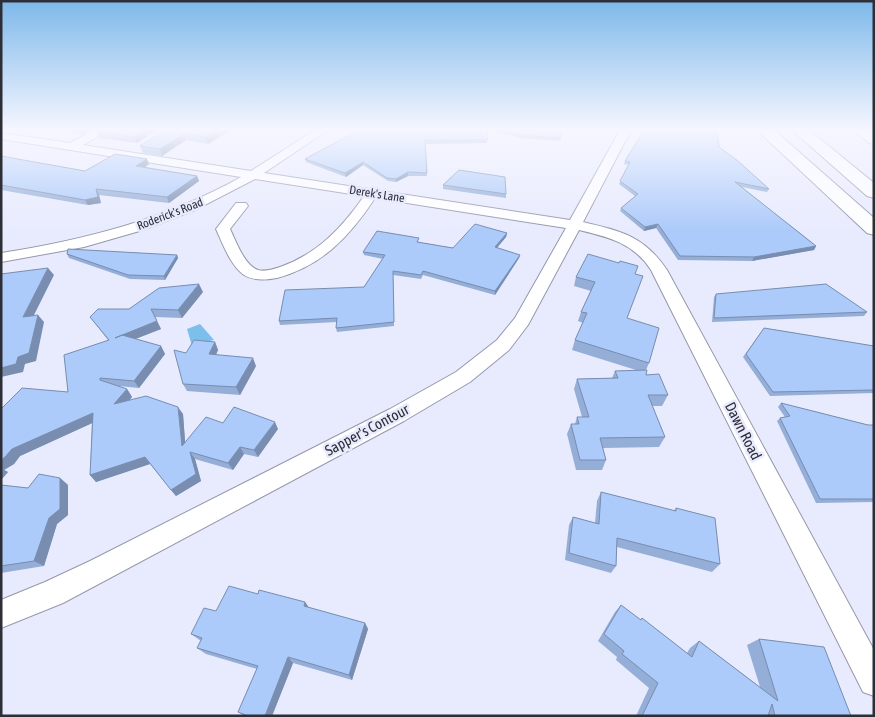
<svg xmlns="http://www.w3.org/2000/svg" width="875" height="717" viewBox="0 0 875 717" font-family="'Asap Condensed',sans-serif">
	<rect width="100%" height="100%" fill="#e8ebfe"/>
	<polygon fill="#7cbeec" points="200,324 214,340 192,346 187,329"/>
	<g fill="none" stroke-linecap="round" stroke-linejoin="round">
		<defs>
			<path id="minor" d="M95,130H109L83,145L251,171L315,130H328L264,173L570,220L620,130H631L583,222C621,231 644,236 667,270L874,650V696L863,692L651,270C634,243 608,237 579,230L528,325L509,350L470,382L404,421L108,579L63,603L1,628V600L45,582L90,561L390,409L456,372L497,340L515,318L566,228L375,198C350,236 322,266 277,278C266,280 253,281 244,275C230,265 223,244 216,229L236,203H246L248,206L230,229C236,241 244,265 258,270C265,272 274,269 280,267C317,254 342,228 364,196L255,179L195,210L143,230L84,247L1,262V253C85,240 166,219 241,177L1,139V133L70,143Z"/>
			<polygon id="tertiary" points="854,130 869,130 874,134 874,144 869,143"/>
			<g id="motorway">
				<polygon points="757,130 774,130 874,218 874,235 867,233"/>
				<polygon points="792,130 809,130 874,183 874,198 867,196"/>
			</g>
		</defs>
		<use href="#minor" stroke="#9698aa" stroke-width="2"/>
		<use href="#tertiary" stroke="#9698aa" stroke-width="2"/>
		<use href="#motorway" stroke="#9698aa" stroke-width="2"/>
		<use href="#minor" fill="#fff" fill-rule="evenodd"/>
		<use href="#tertiary" fill="#fff" fill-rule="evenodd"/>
		<use href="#motorway" fill="#fff" fill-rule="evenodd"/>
	</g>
	<g fill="#94aed7">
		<polygon points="59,130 90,130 82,135"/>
		<polygon points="98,130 157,130 137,143 99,138 96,131"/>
		<polygon points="165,130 231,130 208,144 186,140 162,156 143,153 140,146"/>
		<polygon points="490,130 561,130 561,138 560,141 521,138"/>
		<polygon points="488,131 487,143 425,144 427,176 408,176 396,182 388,181 363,165 346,177 306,162 305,159"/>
		<polygon points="719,147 769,189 767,192 742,187 816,246 814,250 752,261 678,260 656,228 644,231 620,211 621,208 635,196 619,184 629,165 624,164 625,161"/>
		<polygon points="1,156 85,171 149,164 145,167 197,176 199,181 169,203 99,195 101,203 88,205 1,190"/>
		<polygon points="443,185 506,194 506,198 443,189"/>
		<polygon points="507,233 506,237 497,248 520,255 519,258 495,295 423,275 421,279 393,275 394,326 337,332 336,328 337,322 280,325 279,321 364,287 383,259 364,255 363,252 419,241 418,242 453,248"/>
		<polygon points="67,254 177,255 178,258 165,280 130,279 69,258"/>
		<polygon points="635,274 627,318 649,363 646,370 646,375 668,395 662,406 652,406 665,437 659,447 603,448 606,460 602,470 576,470 567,434 571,424 575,424 577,417 582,417 574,389 577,379 612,378 615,371 636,370 572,350 575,340 583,323 578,321 581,312 591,291 574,286 576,277"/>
		<polygon points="203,292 182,318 155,317 161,329 135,339 161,346 165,354 139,388 118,386 127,389 132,397 129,401 183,414 185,442 223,423 278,429 258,457 244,454 233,470 195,459 201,481 176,496 150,464 96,482 90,475 92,423 20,456 14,464 4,470 8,472 1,480 1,409 68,392 108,340 90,317 129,309"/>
		<polygon points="716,294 867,312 864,316 712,322 714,297"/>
		<polygon points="764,328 874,346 874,393 770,396 743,357"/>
		<polygon points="215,342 218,350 216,355 256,366 240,395 187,391 183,384 186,353"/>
		<polygon points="781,403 868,425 874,425 874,502 816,503 777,421 780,418 785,417 778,407"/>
		<polygon points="60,478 68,485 68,515 57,524 44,566 1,573 1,485 28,488"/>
		<polygon points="601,492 674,511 676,508 720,564 712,572 617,547 616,566 611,573 565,560 569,525 573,517 595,523 597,501"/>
		<polygon points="258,594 305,602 309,608 365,623 368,629 352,680 293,663 272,716 245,716 238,712 257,669 206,654 197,648 201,641 191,634 216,611"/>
		<polygon points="621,605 640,620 642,618 687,653 690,648 699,641 760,687 747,645 759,639 851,716 636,716 649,688 616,660 617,657 598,641 615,612"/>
	</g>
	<g fill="#788daf">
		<polygon points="80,130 90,130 82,135"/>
		<polygon points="144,130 157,130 137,143 134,137"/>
		<polygon points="218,130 231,130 208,144 206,137"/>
		<polygon points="184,134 186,140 162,156 160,149"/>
		<polygon points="147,159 149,164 139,171 136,166"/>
		<polygon points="363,162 363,165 346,177 345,173"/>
		<polygon points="408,172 408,176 396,182 396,179"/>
		<polygon points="197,176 199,181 169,203 167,197"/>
		<polygon points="96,189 99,195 101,203 88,205 85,200"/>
		<polygon points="658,224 656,228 644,231 645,227"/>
		<polygon points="507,233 506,237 494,251 495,247"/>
		<polygon points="816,246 814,250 752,261 754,257"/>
		<polygon points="177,255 178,258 165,280 164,276"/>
		<polygon points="520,255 519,258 495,295 495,291"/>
		<polygon points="48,268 54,275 29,325 23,317"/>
		<polygon points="199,284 203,292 182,318 178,310"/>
		<polygon points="151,309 161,329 120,345 115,338"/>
		<polygon points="38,315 44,322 36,361 25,364 23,372 1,377 1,368 18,357"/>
		<polygon points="215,342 218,350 213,361 209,354"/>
		<polygon points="161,346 165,354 139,388 134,381"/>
		<polygon points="253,358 256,366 240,395 236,387"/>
		<polygon points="127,389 132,397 119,412 114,404"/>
		<polygon points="178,407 183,414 186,453 182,446"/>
		<polygon points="93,413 99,420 20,456 14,464 4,470 8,472 1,480 1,460 12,449"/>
		<polygon points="275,422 278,429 258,457 254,450"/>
		<polygon points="240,447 244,454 233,470 228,463"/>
		<polygon points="190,452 195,459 201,481 176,496 171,490"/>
		<polygon points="145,457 150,464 96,482 90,475"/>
		<polygon points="60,478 68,485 68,515 57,524 44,566 34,561"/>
		<polygon points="305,602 310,609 304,606"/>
		<polygon points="365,623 368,629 352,680 349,675"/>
		<polygon points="288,657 293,663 272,716 265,716"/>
	</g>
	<g fill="#accafa" stroke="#788daf">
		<polygon points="98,130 144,130 134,137 96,131"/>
		<polygon points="165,130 218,130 206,137 184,134 160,149 140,146"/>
		<polygon points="359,130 485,130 488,131 487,140 425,140 427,173 408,172 396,179 387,178 363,162 345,173 305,159"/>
		<polygon points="503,130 561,130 561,138 521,135"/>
		<polygon points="644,130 709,130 717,132 719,147 738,161 769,189 735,182 816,246 754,257 680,256 658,224 645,227 621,208 638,194 620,181 630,162 625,161"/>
		<polygon points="115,154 147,159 136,166 197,176 167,197 96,189 98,197 85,200 1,185 1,156 85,171"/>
		<polygon points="459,170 505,177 506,194 443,185"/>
		<polygon points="475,224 507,233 495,247 520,255 495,291 423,271 421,275 393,271 394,322 336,328 337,318 279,321 285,290 364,287 385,255 363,252 377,231 419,238 417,242 453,248"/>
		<polygon points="68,249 177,255 164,276 128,275 67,254"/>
		<polygon points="588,254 619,263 620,261 638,266 635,274 643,276 627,318 659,328 649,363 575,340 587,313 581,312 595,282 576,277"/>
		<polygon points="48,268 23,317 38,315 29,353 18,357 16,364 1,368 1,274"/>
		<polygon points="199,284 178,310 151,309 157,321 115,338 122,335 161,346 134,381 100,378 100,380 127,389 114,404 146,396 178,407 182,446 206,417 223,423 234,407 275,422 254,450 240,447 228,463 190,452 196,474 171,490 145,457 90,475 93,413 12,449 5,457 1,460 1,409 22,388 68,392 64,355 109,340 90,317 98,309 129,309 159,288"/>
		<polygon points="826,284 867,312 714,318 716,294"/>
		<polygon points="764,328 874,346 874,390 773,392 746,354"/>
		<polygon points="194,340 215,342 209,354 253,358 236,387 183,384 174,350 186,353"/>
		<polygon points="647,370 646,375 659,374 668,395 648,395 665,437 600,438 606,460 580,460 571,424 579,424 577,417 589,417 577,379 618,378 615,371"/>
		<polygon points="781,403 868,425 874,425 874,499 820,499 780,418 790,416"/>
		<polygon points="39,474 60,478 60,509 49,518 34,561 1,566 1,485 28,488"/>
		<polygon points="601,492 676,511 676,508 715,518 720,564 617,538 616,566 569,553 573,517 599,524"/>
		<polygon points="229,586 258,594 259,590 305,602 304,606 365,623 349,675 288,657 265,716 248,716 238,712 258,666 197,648 202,638 191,634 204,608 216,611"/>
		<polygon points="621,605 641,620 642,618 692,657 699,641 778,701 759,639 824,647 851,716 775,716 772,704 768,716 642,716 658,683 622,654 624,651 604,634"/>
	</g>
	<linearGradient id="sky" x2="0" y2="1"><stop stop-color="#7db8ea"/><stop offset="0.56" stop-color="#f5f6ff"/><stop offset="1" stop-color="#f5f6ff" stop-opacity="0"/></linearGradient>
	<rect width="875" height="231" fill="url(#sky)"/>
	<g text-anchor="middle" stroke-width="5" stroke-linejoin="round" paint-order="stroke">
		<g font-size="12" fill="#2e2f36" stroke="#e8ebfe">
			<text transform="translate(377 194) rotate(9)" y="4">Derek's Lane</text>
			<text transform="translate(170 214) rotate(-21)" y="4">Roderick's Road</text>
		</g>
		<g font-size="15" fill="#2e2f36" stroke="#e8ebfe">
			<text transform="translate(367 430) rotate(-28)" y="5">Sapper's Contour</text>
			<text transform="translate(743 431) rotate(63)" y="5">Dawn Road</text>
		</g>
	</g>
	<rect width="875" height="717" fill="none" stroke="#2e2f36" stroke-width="5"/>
</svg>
